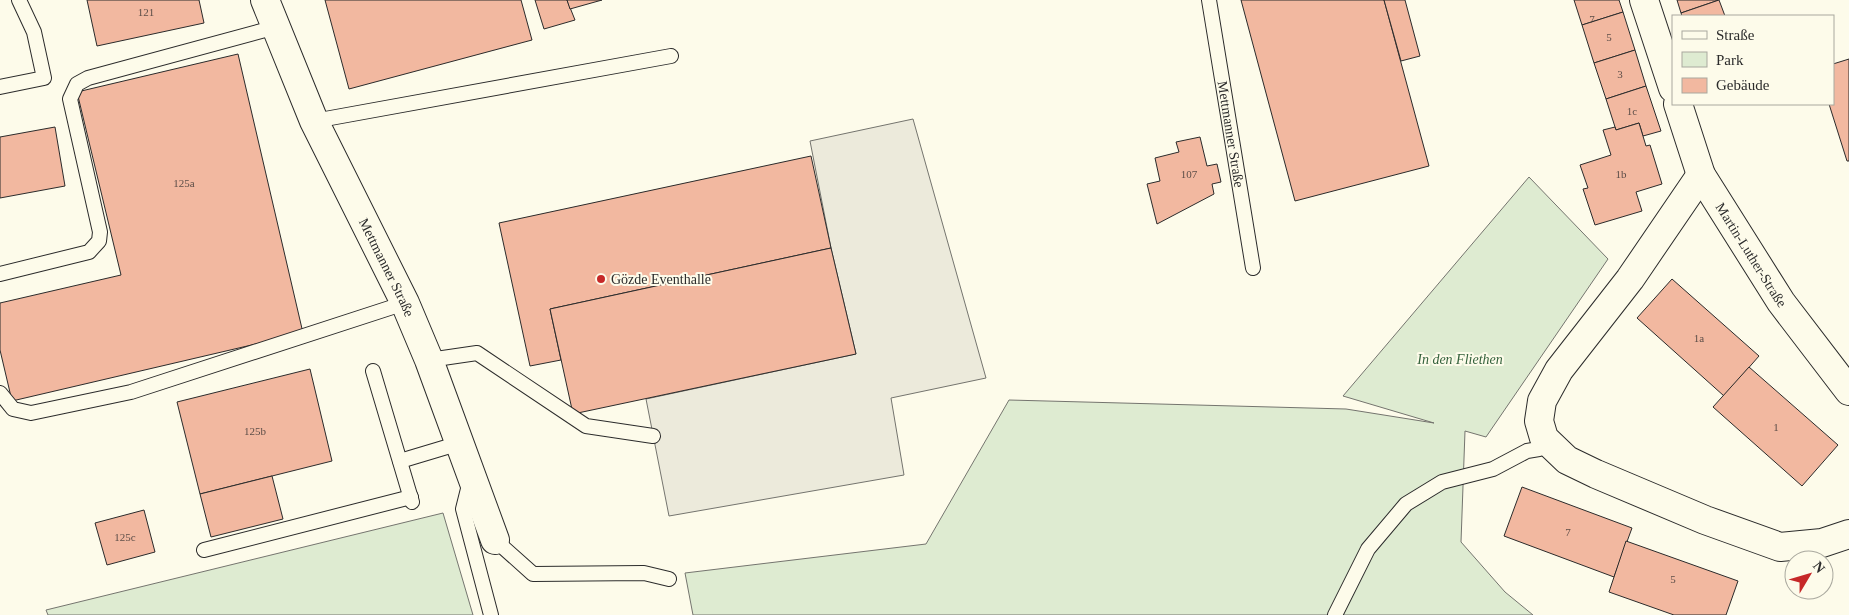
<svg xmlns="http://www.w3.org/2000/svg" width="1849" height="615" viewBox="0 0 1849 615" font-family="Georgia,serif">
	<rect width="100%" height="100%" fill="#fdfbea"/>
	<g fill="#deebd1" stroke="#74746e">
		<polygon points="1529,177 1608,259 1486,437 1465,431 1461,542 1505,592 1533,615 693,615 685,573 926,544 1009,400 1346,409 1434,423 1343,396"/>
		<polygon points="443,513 473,615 48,615 46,610"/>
	</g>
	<polygon fill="#eceadb" stroke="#74746e" points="913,119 986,378 891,398 904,475 669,516 646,399 856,354 831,248 810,141"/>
	<g fill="#f2b8a0" stroke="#2b2b2b">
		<polygon points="87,0 199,0 204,23 97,46"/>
		<polygon points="325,0 521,0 532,40 349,89"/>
		<polygon points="535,0 567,0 575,20 544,29"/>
		<polygon points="567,0 602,0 570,9"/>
		<polygon points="1241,0 1384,0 1429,166 1295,201"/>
		<polygon points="1384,0 1405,0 1420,56 1401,61"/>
		<polygon points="1574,0 1619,0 1623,12 1582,25"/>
		<polygon points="1677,0 1719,0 1681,13"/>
		<polygon points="1719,0 1725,16 1682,16 1681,13"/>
		<polygon points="1623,12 1635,50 1594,63 1582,25"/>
		<polygon points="1635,50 1646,86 1606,99 1594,63"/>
		<polygon points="238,54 303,333 12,401 0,350 0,303 121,275 77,92"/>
		<polygon points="1849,59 1849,161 1847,161 1829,104 1833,104 1833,64"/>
		<polygon points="1646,86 1661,131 1643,136 1639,123 1616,130 1606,99"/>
		<polygon points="1639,123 1646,146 1650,145 1662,184 1636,192 1642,211 1595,225 1583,189 1588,188 1580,165 1611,155 1603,130 1615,127 1616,130"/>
		<polygon points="55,127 65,186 0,198 0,137"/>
		<polygon points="1200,137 1207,166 1217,164 1221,182 1212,184 1214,194 1157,224 1147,184 1160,181 1155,158 1179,152 1176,142"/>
		<polygon points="811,156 831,248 550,309 561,360 530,366 499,223"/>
		<polygon points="831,248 856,354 573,414 550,309"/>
		<polygon points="1672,279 1759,356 1724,396 1637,318"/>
		<polygon points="1749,367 1838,445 1802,486 1713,407"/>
		<polygon points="310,369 332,461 200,494 177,402"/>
		<polygon points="272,476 283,519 211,537 200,494"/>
		<polygon points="1522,487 1632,528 1614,577 1504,536"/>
		<polygon points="144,510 155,552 107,565 95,523"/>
		<polygon points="1626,541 1738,581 1726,615 1674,615 1609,592"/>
	</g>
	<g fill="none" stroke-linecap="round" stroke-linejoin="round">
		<defs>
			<g id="lane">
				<path id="s1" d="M1209,0L1253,268"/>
				<polyline points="0,87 44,78 34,32 19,0"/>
				<polyline points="314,121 671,56"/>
				<polyline points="0,274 89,252 99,241 100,232 70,99 77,84 88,78 276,27"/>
				<polyline points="429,360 477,353 586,426 653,436"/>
				<polyline points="373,371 412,502"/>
				<polyline points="0,393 13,409 31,413 131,392 405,303"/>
				<polyline points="400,461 460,443"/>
				<polyline points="470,481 463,509 491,615"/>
				<polyline points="495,540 533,574 644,573 669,579"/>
				<polyline points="204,550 411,497"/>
				<polyline points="1335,615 1368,549 1406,504 1442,482 1493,469 1527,451 1539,449 1551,444"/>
			</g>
			<g id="street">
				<path id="s2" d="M265,0L314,121L405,303L429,360L495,540"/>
				<polyline points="1644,0 1673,88"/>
				<path id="s3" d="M1678,104L1701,175L1781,302L1849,391"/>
				<polyline points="1701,175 1630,279 1559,370 1542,401 1539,421 1544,438 1567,460 1596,474 1705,520 1780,547 1822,543 1849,534"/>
			</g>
		</defs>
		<use href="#lane" stroke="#2b2b2b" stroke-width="16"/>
		<use href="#street" stroke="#2b2b2b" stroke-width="30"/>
		<use href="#lane" stroke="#fdfbea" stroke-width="14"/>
		<use href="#street" stroke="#fdfbea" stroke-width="28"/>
	</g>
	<circle fill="#c62828" stroke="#fdfbea" stroke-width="2" cx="601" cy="279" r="5"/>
	<g text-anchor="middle" stroke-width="4" stroke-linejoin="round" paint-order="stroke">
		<g font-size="11" fill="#5d4e48">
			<text x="146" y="16">121</text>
			<text x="1592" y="23">7</text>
			<text x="1609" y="41">5</text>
			<text x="1620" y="78">3</text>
			<text x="1632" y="115">1c</text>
			<text x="1189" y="178">107</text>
			<text x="1621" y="178">1b</text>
			<text x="184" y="187">125a</text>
			<text x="1699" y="342">1a</text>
			<text x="1776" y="431">1</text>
			<text x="255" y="435">125b</text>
			<text x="1568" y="536">7</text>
			<text x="125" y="541">125c</text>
			<text x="1673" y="583">5</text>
		</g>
		<g font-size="14" fill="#2b2b2b" stroke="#fdfbea">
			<text dy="5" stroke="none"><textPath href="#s1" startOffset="136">Mettmanner Straße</textPath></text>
			<text dy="5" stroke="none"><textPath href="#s3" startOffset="169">Martin-Luther-Straße</textPath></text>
			<text dy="5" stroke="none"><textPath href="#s2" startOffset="294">Mettmanner Straße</textPath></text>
		</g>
		<g font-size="14" fill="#2b2b2b" stroke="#fdfbea" text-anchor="start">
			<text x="611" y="284">Gözde Eventhalle</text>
		</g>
		<g font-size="14" font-style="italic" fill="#34623c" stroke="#fdfbea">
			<text x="1460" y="364">In den Fliethen</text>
		</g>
	</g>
	<rect x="1672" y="15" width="162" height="90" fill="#fdfbea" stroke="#a9a89e"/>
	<rect x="1682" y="31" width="25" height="8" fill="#fdfbea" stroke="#a9a89e"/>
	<text x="1716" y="40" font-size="15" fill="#2b2b2b">Straße</text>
	<rect x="1682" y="52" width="25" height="15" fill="#deebd1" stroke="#a9a89e"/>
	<text x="1716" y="65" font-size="15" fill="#2b2b2b">Park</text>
	<rect x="1682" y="78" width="25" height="15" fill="#f2b8a0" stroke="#a9a89e"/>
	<text x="1716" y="90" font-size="15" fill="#2b2b2b">Gebäude</text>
	<g transform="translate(1809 575) rotate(52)"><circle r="24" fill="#fdfbea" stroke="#a9a89e"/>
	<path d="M0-4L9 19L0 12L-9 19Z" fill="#c62828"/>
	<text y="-8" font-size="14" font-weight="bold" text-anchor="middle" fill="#2b2b2b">N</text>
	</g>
</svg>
